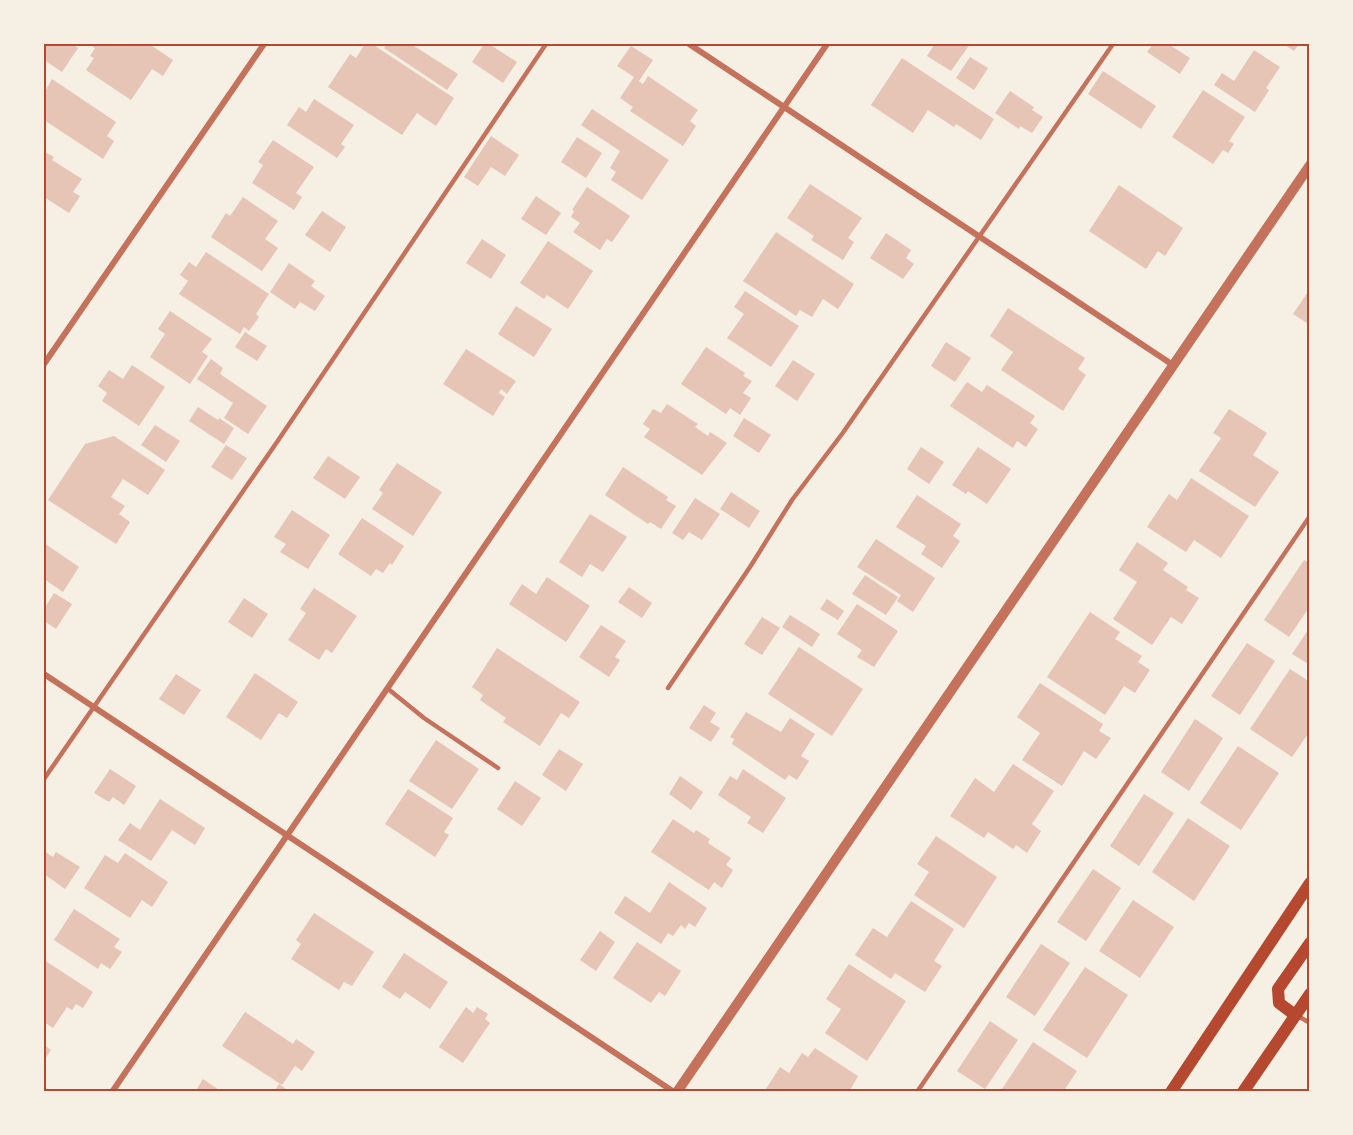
<svg xmlns="http://www.w3.org/2000/svg" width="1353" height="1135" viewBox="0 0 1353 1135" font-family="Manrope,sans-serif">
	<rect width="100%" height="100%" fill="#f6efe4"/>
	<g fill="#e6c5b7">
		<polygon points="48,44 72,44 78,48 62,72 44,60 44,50"/>
		<polygon points="93,44 149,44 173,60 163,76 152,69 131,100 86,70 94,58 90,56 95,48 92,46"/>
		<polygon points="365,44 372,44 454,98 436,126 417,113 402,135 328,87 350,54 356,58"/>
		<polygon points="387,44 411,44 458,74 447,90 384,48"/>
		<polygon points="484,44 489,44 517,62 503,83 472,62"/>
		<polygon points="931,44 970,44 951,71 927,56 934,45"/>
		<polygon points="1153,44 1168,44 1190,58 1180,74 1147,52"/>
		<polygon points="1283,44 1299,44 1294,51"/>
		<polygon points="631,46 653,60 639,81 643,84 648,76 698,110 690,121 696,126 683,146 630,111 633,107 620,98 634,77 617,66"/>
		<polygon points="1254,50 1280,67 1266,88 1269,90 1255,112 1214,85 1222,73 1234,81"/>
		<polygon points="970,57 988,68 974,90 956,78"/>
		<polygon points="902,58 994,119 981,140 956,124 954,127 928,110 913,133 871,105"/>
		<polygon points="1103,71 1156,106 1141,129 1088,94"/>
		<polygon points="52,79 116,122 107,136 114,141 103,159 44,120 44,93"/>
		<polygon points="1203,90 1245,117 1229,141 1234,144 1228,153 1223,150 1213,164 1172,137"/>
		<polygon points="1010,91 1034,107 1032,110 1043,117 1032,133 1020,126 1019,129 995,113"/>
		<polygon points="314,99 354,125 341,144 345,147 337,158 287,125 299,107 306,112"/>
		<polygon points="592,109 669,160 642,200 611,180 616,172 610,168 620,151 581,125"/>
		<polygon points="491,136 519,155 505,176 491,167 478,186 464,177"/>
		<polygon points="577,137 602,153 586,178 561,162"/>
		<polygon points="273,140 314,167 296,193 302,197 294,210 252,183 263,165 258,162"/>
		<polygon points="45,152 54,157 52,160 82,179 73,192 80,196 69,213 44,197"/>
		<polygon points="810,184 862,218 848,238 854,242 843,260 811,240 814,236 787,218"/>
		<polygon points="1119,185 1183,228 1165,256 1158,251 1146,269 1089,231"/>
		<polygon points="587,187 630,216 612,242 607,239 600,250 573,232 580,223 571,217 574,211 572,210"/>
		<polygon points="536,196 561,213 546,235 521,219"/>
		<polygon points="243,197 278,221 265,239 278,248 262,271 211,237 226,213 230,216"/>
		<polygon points="322,211 346,227 330,252 305,235"/>
		<polygon points="776,232 854,284 838,309 823,299 812,317 800,310 796,316 743,281"/>
		<polygon points="886,233 911,250 906,258 914,264 903,279 870,258"/>
		<polygon points="482,239 506,255 491,279 466,263"/>
		<polygon points="548,241 593,271 568,309 547,295 544,299 520,283"/>
		<polygon points="206,252 269,294 256,314 259,317 249,331 244,327 240,334 179,294 188,281 180,275 189,262 196,267"/>
		<polygon points="289,263 315,281 311,286 325,296 315,311 300,302 295,309 270,292"/>
		<polygon points="1310,289 1310,325 1293,314"/>
		<polygon points="745,291 799,326 771,367 727,338 744,314 734,307"/>
		<polygon points="516,306 552,329 534,357 498,334"/>
		<polygon points="1008,308 1085,358 1078,369 1086,375 1063,411 1001,370 1013,352 990,336"/>
		<polygon points="170,311 212,339 202,352 208,356 190,384 150,357 165,334 158,329"/>
		<polygon points="245,332 267,346 257,361 235,347"/>
		<polygon points="946,342 971,358 955,382 931,366"/>
		<polygon points="706,347 745,373 743,376 752,381 743,393 751,398 740,415 730,408 726,414 681,384"/>
		<polygon points="466,349 516,381 507,394 501,389 499,393 505,397 493,416 443,384"/>
		<polygon points="211,359 223,368 220,374 267,406 248,434 224,418 233,403 197,379"/>
		<polygon points="793,360 815,374 797,401 775,386"/>
		<polygon points="132,365 165,387 139,426 102,401 107,393 98,386 109,370 123,379"/>
		<polygon points="967,382 982,392 987,385 1035,416 1030,423 1038,429 1026,447 1017,441 1013,448 950,406"/>
		<polygon points="667,404 698,424 695,427 708,436 710,432 727,443 702,475 644,437 650,429 643,424 653,409 661,413"/>
		<polygon points="198,407 218,420 219,418 234,428 224,444 189,421"/>
		<polygon points="1229,409 1267,433 1253,455 1279,472 1255,507 1199,471 1221,438 1213,433"/>
		<polygon points="744,418 771,435 759,453 733,436"/>
		<polygon points="155,425 180,441 166,462 141,445"/>
		<polygon points="114,436 165,470 148,495 123,479 111,497 125,506 119,514 130,522 116,544 48,500 85,444"/>
		<polygon points="226,445 247,458 232,480 211,467"/>
		<polygon points="921,447 944,462 929,484 907,469"/>
		<polygon points="978,447 1011,469 987,504 968,491 966,494 952,485"/>
		<polygon points="328,456 360,477 345,499 313,478"/>
		<polygon points="397,463 442,492 413,536 372,509 383,493 379,490"/>
		<polygon points="623,467 668,497 666,500 676,506 661,529 650,522 648,524 605,495"/>
		<polygon points="1191,478 1249,516 1221,558 1194,540 1186,552 1147,527 1169,494 1177,500"/>
		<polygon points="731,492 760,511 749,528 720,509"/>
		<polygon points="917,495 961,524 953,536 960,541 942,568 921,554 926,546 896,527"/>
		<polygon points="695,498 720,514 702,540 689,532 683,540 672,533"/>
		<polygon points="292,510 330,535 308,569 280,552 286,544 274,537"/>
		<polygon points="590,514 627,537 603,572 590,564 582,577 559,562"/>
		<polygon points="362,518 404,546 392,565 390,563 383,573 376,569 371,576 338,554"/>
		<polygon points="876,539 935,578 913,612 897,601 901,595 857,567"/>
		<polygon points="1137,542 1168,563 1163,570 1188,587 1186,590 1199,598 1182,624 1171,617 1152,645 1113,619 1137,582 1119,570"/>
		<polygon points="44,543 79,567 63,592 44,579"/>
		<polygon points="1304,560 1310,563 1310,606 1289,637 1264,620"/>
		<polygon points="865,575 898,597 886,615 852,594"/>
		<polygon points="547,577 590,606 566,642 509,604 522,584 536,594"/>
		<polygon points="629,587 652,603 642,618 618,602"/>
		<polygon points="314,588 357,616 332,653 326,649 319,660 288,640 306,613 300,609"/>
		<polygon points="54,593 72,604 56,629 44,621 44,609"/>
		<polygon points="244,598 268,614 252,638 228,622"/>
		<polygon points="827,599 844,611 838,620 820,609"/>
		<polygon points="857,604 898,631 874,667 857,657 862,650 837,634"/>
		<polygon points="1090,612 1120,632 1115,639 1142,656 1138,662 1150,670 1135,693 1124,686 1105,715 1047,677"/>
		<polygon points="790,615 820,634 812,647 782,627"/>
		<polygon points="762,617 780,628 762,655 744,644"/>
		<polygon points="601,625 626,641 615,657 620,660 609,677 579,657"/>
		<polygon points="1310,627 1310,665 1292,654"/>
		<polygon points="1247,643 1275,661 1240,715 1211,696"/>
		<polygon points="799,647 863,689 832,736 768,694"/>
		<polygon points="497,648 580,702 569,718 561,713 540,746 503,722 506,718 480,700 483,695 472,687"/>
		<polygon points="1290,669 1310,682 1310,731 1292,757 1250,729"/>
		<polygon points="255,673 298,702 287,718 279,713 261,740 226,717"/>
		<polygon points="176,674 201,690 184,715 159,699"/>
		<polygon points="1040,683 1103,724 1099,731 1111,738 1096,759 1084,751 1062,786 1022,760 1040,733 1017,717"/>
		<polygon points="704,705 716,713 710,722 720,728 711,742 689,728"/>
		<polygon points="746,712 781,732 790,718 815,734 801,756 809,761 797,780 789,775 785,780 732,744 734,739 730,737"/>
		<polygon points="1195,719 1223,738 1189,791 1161,772"/>
		<polygon points="436,740 479,769 452,809 409,781"/>
		<polygon points="1238,746 1279,773 1241,830 1200,803"/>
		<polygon points="559,749 583,764 566,791 542,775"/>
		<polygon points="1013,764 1054,791 1032,824 1041,831 1027,853 1016,845 1013,849 988,832 984,838 950,816 975,778 994,792"/>
		<polygon points="110,769 136,786 124,805 113,797 109,802 94,793"/>
		<polygon points="743,769 786,798 763,833 747,823 751,817 718,795 730,776 737,780"/>
		<polygon points="680,776 703,792 691,810 669,794"/>
		<polygon points="515,781 541,798 522,826 497,809"/>
		<polygon points="408,789 453,818 444,832 449,835 435,857 385,824"/>
		<polygon points="1144,794 1174,813 1139,866 1110,846"/>
		<polygon points="160,799 205,828 195,845 172,830 151,861 118,840 130,823 140,830"/>
		<polygon points="1188,818 1230,846 1194,901 1152,872"/>
		<polygon points="673,819 694,833 696,830 710,839 708,843 731,858 726,865 733,870 722,888 714,882 709,890 651,852"/>
		<polygon points="936,836 997,877 964,928 914,895 929,872 917,864"/>
		<polygon points="44,851 53,857 56,852 80,867 65,889 44,874"/>
		<polygon points="125,853 168,882 152,907 142,900 130,918 84,888 105,855 118,863"/>
		<polygon points="1093,869 1121,888 1086,941 1057,922"/>
		<polygon points="669,882 707,908 695,927 689,923 685,929 681,925 673,936 668,933 661,944 614,913 625,896 650,913"/>
		<polygon points="1133,900 1174,927 1140,978 1099,951"/>
		<polygon points="911,901 954,929 934,961 942,966 925,992 895,973 891,979 855,955 873,928 887,937"/>
		<polygon points="74,909 120,939 114,947 122,952 110,969 101,963 98,969 54,940"/>
		<polygon points="314,913 374,952 352,986 344,982 339,990 291,959 301,944 296,940"/>
		<polygon points="600,931 615,942 596,971 580,960"/>
		<polygon points="637,942 681,971 665,996 659,992 651,1003 613,978"/>
		<polygon points="1041,944 1070,963 1035,1016 1006,997"/>
		<polygon points="404,953 448,982 430,1009 405,992 400,999 382,987"/>
		<polygon points="44,960 93,992 83,1008 76,1004 72,1010 67,1007 53,1028 44,1022"/>
		<polygon points="849,964 906,1001 867,1061 825,1033 841,1009 826,999"/>
		<polygon points="1085,967 1128,995 1087,1058 1043,1030"/>
		<polygon points="466,1007 473,1013 477,1007 488,1014 485,1019 490,1023 463,1063 439,1047"/>
		<polygon points="245,1012 293,1044 296,1039 315,1052 302,1071 295,1066 282,1085 222,1046"/>
		<polygon points="990,1021 1018,1040 985,1089 957,1071"/>
		<polygon points="1033,1042 1077,1071 1063,1092 1000,1092"/>
		<polygon points="44,1045 51,1050 44,1061"/>
		<polygon points="815,1048 858,1076 849,1092 764,1092 780,1067 789,1073 802,1053 808,1057"/>
		<polygon points="203,1079 222,1092 195,1092"/>
		<polygon points="279,1084 290,1092 274,1092"/>
	</g>
	<g fill="none" stroke-linecap="round" stroke-linejoin="round">
		<g stroke="#c5725c" stroke-width="4.5">
			<polyline points="387,688 424,718 498,768"/>
			<polyline points="668,688 750,567 792,500 842,434 1113,44"/>
			<polyline points="44,779 277,442 546,44"/>
			<polyline points="1298,1016 1310,1023"/>
			<polyline points="917,1092 1310,516"/>
		</g>
		<g stroke="#c5725c" stroke-width="6">
			<polyline points="689,44 1173,365"/>
			<polyline points="44,364 264,44"/>
			<polyline points="44,674 674,1092"/>
			<polyline points="112,1092 827,44"/>
		</g>
		<polyline stroke="#c5725c" stroke-width="10" points="677,1092 1310,165"/>
		<g stroke="#b5482f" stroke-width="12">
			<polyline points="1295,1015 1279,1003 1278,989 1310,943"/>
			<polyline points="1171,1092 1310,883"/>
			<polyline points="1243,1092 1310,994"/>
		</g>
	</g>
	<rect width="1353" height="1135" fill="none" stroke="#f6efe4" stroke-width="90"/>
	<rect x="45" y="45" width="1263" height="1045" fill="none" stroke="#b5482f" stroke-width="2"/>
</svg>
